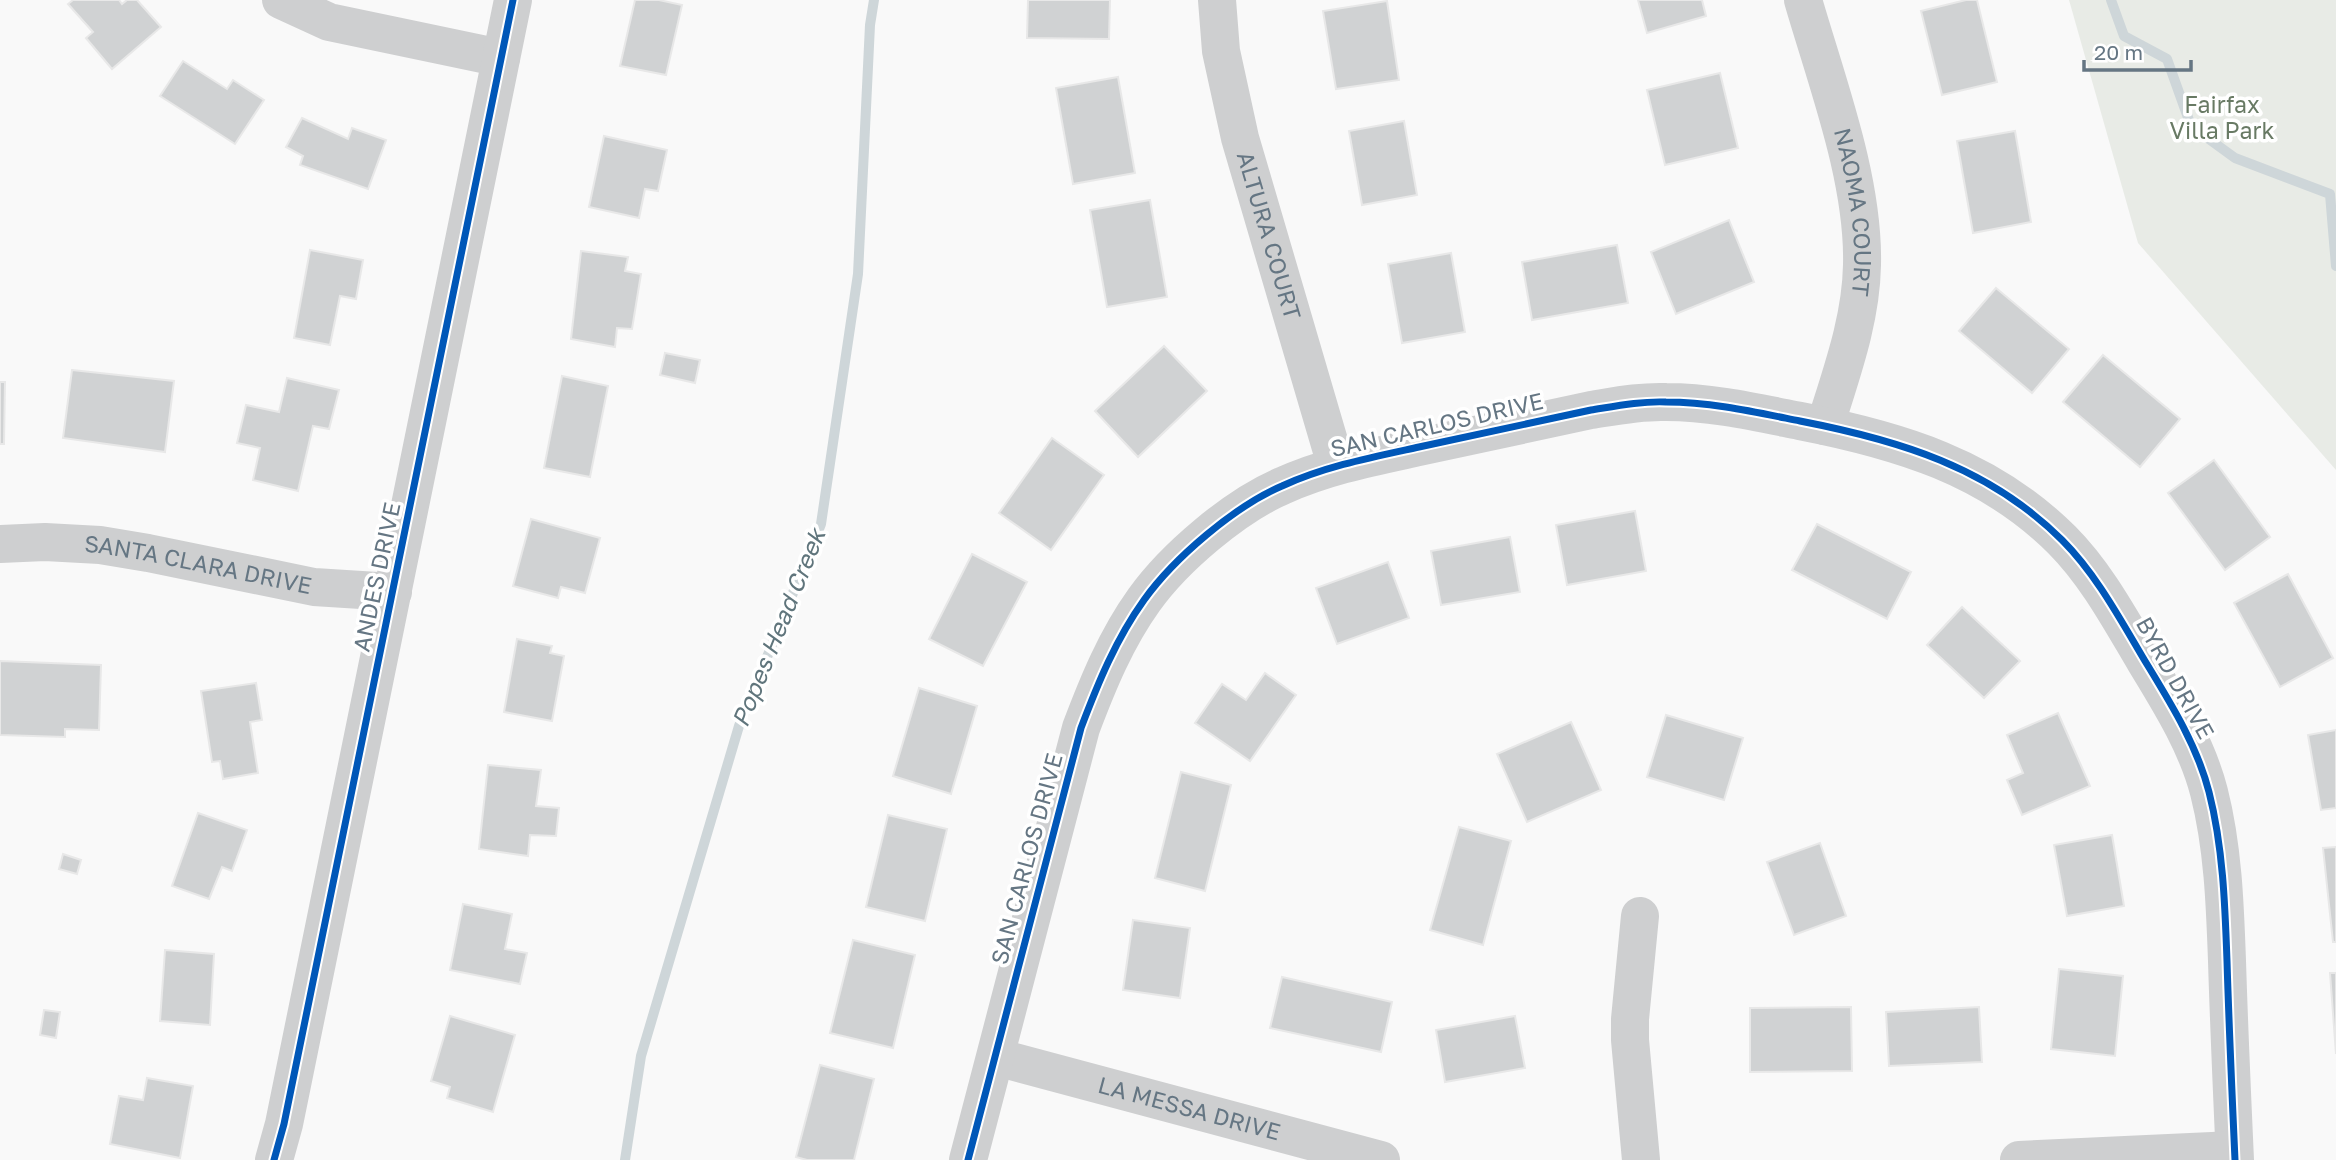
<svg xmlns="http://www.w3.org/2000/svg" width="2336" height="1160" viewBox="0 0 2336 1160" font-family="'Golos Text',sans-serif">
	<rect width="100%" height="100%" fill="#f9f9f9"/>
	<polygon fill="#e8ebe6" points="2069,0 2336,0 2336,470 2138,243"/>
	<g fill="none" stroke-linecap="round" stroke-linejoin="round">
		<g stroke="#ced6d9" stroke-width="10">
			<polyline points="2111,0 2124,36 2167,59 2191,126 2235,158 2330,194 2336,266"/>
			<polyline points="625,1160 641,1056 739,726 821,524 858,274 870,25 874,0"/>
		</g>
	</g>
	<g fill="#d0d2d3" stroke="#e8e8e8" stroke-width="2">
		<polygon points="73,0 119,0 122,4 127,0 137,0 161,27 112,69 86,38 93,32 68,4"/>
		<polygon points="635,0 659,0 682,5 666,75 620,66"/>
		<polygon points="1028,0 1110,0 1109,39 1027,38"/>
		<polygon points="1638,0 1702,0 1706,16 1647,33"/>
		<polygon points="1966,0 1977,0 1997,82 1942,95 1921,11"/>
		<polygon points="1387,1 1399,80 1336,89 1323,11"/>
		<polygon points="183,61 227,89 233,80 264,100 235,144 160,96"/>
		<polygon points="1720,73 1738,148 1665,165 1647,90"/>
		<polygon points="1118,77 1135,173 1073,184 1056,88"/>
		<polygon points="302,118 348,139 352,128 386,140 368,189 300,165 303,156 286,147"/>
		<polygon points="1404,121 1417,195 1362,205 1349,131"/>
		<polygon points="2015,131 2031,222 1973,233 1957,141"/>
		<polygon points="604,136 667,150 658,191 645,189 639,218 589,207"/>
		<polygon points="1150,200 1167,297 1107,307 1090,210"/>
		<polygon points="1729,220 1754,282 1676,314 1651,252"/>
		<polygon points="1617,245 1628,303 1532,320 1522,262"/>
		<polygon points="310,250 363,260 356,299 340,296 330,345 294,338"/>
		<polygon points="581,251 628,257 625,271 641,274 632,329 617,328 615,347 571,339"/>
		<polygon points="1451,253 1465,332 1402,343 1388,264"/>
		<polygon points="1996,288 2069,349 2032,393 1959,331"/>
		<polygon points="1164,346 1207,391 1138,457 1095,411"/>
		<polygon points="665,353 700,360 695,383 660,375"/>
		<polygon points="2103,355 2180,419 2140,467 2063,402"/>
		<polygon points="72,370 174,381 165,452 63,438"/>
		<polygon points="562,376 608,386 590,477 544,468"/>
		<polygon points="287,378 339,390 329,429 313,426 298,491 253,480 260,448 237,443 246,405 279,412"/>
		<polygon points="0,382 5,382 4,444 0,444"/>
		<polygon points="1052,438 1104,475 1051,550 999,513"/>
		<polygon points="2214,460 2270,537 2225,570 2168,493"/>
		<polygon points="1635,511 1646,571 1567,585 1556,525"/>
		<polygon points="531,519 600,538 585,593 561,587 558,598 513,586"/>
		<polygon points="1817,524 1911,572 1887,619 1792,570"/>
		<polygon points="1510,537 1520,592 1441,605 1431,551"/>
		<polygon points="972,554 1027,582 983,666 929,639"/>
		<polygon points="1388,562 1409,618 1337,644 1316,588"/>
		<polygon points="2288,574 2333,658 2280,687 2234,603"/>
		<polygon points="1962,607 2020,661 1984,698 1927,645"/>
		<polygon points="517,639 552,646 550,653 564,656 552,721 504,712"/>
		<polygon points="0,661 101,665 99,730 65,729 65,737 0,735"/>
		<polygon points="1265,673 1296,695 1250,761 1195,723 1222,684 1246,700"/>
		<polygon points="256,683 262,720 250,722 258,773 223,779 220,761 212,762 201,691"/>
		<polygon points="919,688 977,706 951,794 893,776"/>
		<polygon points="2058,713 2090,786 2022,815 2007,780 2023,773 2007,735"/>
		<polygon points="1666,715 1743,738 1724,800 1647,777"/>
		<polygon points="1571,722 1601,790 1527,822 1497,754"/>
		<polygon points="2336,730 2336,808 2321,810 2308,735"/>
		<polygon points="488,765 541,770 536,806 559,808 556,836 530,835 528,856 479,849"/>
		<polygon points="1181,772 1231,785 1205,891 1155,878"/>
		<polygon points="198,813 247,830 232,871 222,867 209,899 172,886"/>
		<polygon points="888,815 947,829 925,921 866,907"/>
		<polygon points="1459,827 1511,841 1483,945 1430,930"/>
		<polygon points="2112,835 2124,906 2067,916 2054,845"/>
		<polygon points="1820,843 1846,916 1794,935 1767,862"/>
		<polygon points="2336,847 2336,942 2333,942 2323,848"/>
		<polygon points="63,854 81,860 77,874 59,869"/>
		<polygon points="463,904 512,914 505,949 527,953 520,984 450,970"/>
		<polygon points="1133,920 1190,928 1180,998 1123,990"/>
		<polygon points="853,940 915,955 893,1048 830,1033"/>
		<polygon points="165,950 214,954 210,1025 160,1021"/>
		<polygon points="2059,969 2123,976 2115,1056 2051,1049"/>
		<polygon points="2330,973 2336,973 2336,1054"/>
		<polygon points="1282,977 1392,1002 1381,1052 1270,1028"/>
		<polygon points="1851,1007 1852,1071 1750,1072 1750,1008"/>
		<polygon points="1979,1007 1982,1062 1889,1066 1886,1012"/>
		<polygon points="44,1010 60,1012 56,1038 40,1035"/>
		<polygon points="450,1016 515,1035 493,1112 447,1098 450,1087 431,1081"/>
		<polygon points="1515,1016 1525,1068 1445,1082 1436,1030"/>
		<polygon points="820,1065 874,1079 854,1160 807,1160 796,1157"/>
		<polygon points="147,1078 193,1086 180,1158 110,1144 119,1096 143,1100"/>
	</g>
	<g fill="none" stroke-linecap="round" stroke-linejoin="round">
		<g stroke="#cecfd0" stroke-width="38">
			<polyline points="281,0 329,22 501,58"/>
			<path id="s1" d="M1217,0L1221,51L1240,138L1336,465"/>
			<path id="s2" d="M1803,0C1827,83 1864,179 1862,265C1861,321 1841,374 1825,426"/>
			<path id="s3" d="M0,544L45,542L100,545L148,553L314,587L393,592"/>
			<polyline points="1640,916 1630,1019 1630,1040 1641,1160"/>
			<path id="s4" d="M996,1057L1381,1160"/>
			<polyline points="274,1160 284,1124 513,0"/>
			<path d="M968,1160L1081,728C1098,683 1116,639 1144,600C1174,558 1235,506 1282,486C1326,466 1373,457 1419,447C1476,435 1533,422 1591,410C1616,406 1641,401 1666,402C1711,402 1755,412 1800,421C1898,440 1989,467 2062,540C2096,574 2120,619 2145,661C2170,702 2197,745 2209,792C2223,847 2225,904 2227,961C2229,1027 2232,1094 2235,1160"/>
			<polyline points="2019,1160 2234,1150"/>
		</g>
		<defs>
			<g id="cycleway">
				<polyline points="274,1160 284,1124 513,0"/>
				<path d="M968,1160L1081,728C1098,683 1116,639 1144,600C1174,558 1235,506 1282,486C1326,466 1373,457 1419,447C1476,435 1533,422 1591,410C1616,406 1641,401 1666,402C1711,402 1755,412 1800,421C1898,440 1989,467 2062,540C2096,574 2120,619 2145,661C2170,702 2197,745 2209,792C2223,847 2225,904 2227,961C2229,1027 2232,1094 2235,1160"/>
			</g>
		</defs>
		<use href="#cycleway" stroke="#fff" stroke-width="11"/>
		<use href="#cycleway" stroke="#0057b8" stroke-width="7"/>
	</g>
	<g text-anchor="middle" stroke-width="7" stroke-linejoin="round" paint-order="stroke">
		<g font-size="23" fill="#687a64" stroke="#fff">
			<text x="2222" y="113">Fairfax<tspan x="2222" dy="26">Villa Park</tspan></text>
		</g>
		<g font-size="23" fill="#657683" stroke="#fff">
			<text dy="8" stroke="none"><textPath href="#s2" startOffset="219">NAOMA COURT</textPath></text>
			<text dy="8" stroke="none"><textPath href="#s1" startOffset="242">ALTURA COURT</textPath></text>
			<text transform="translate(1437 425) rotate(-13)" y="8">SAN CARLOS DRIVE</text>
			<text dy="8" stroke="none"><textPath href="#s3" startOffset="200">SANTA CLARA DRIVE</textPath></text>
			<text transform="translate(377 577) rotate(-78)" y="8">ANDES DRIVE</text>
			<text transform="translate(2175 678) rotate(61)" y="8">BYRD DRIVE</text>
			<text transform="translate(1027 859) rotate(-75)" y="8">SAN CARLOS DRIVE</text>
			<text dy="8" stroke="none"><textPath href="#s4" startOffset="200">LA MESSA DRIVE</textPath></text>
		</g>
		<g font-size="24" font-style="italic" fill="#60757c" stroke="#fff">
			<text transform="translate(779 628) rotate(-68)" y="8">Popes Head Creek</text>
		</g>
	</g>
	<path d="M2084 60v10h107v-10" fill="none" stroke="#657683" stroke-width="3.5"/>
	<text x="2094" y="60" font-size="21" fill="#657683" stroke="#ffffff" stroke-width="5" paint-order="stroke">20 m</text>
</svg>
